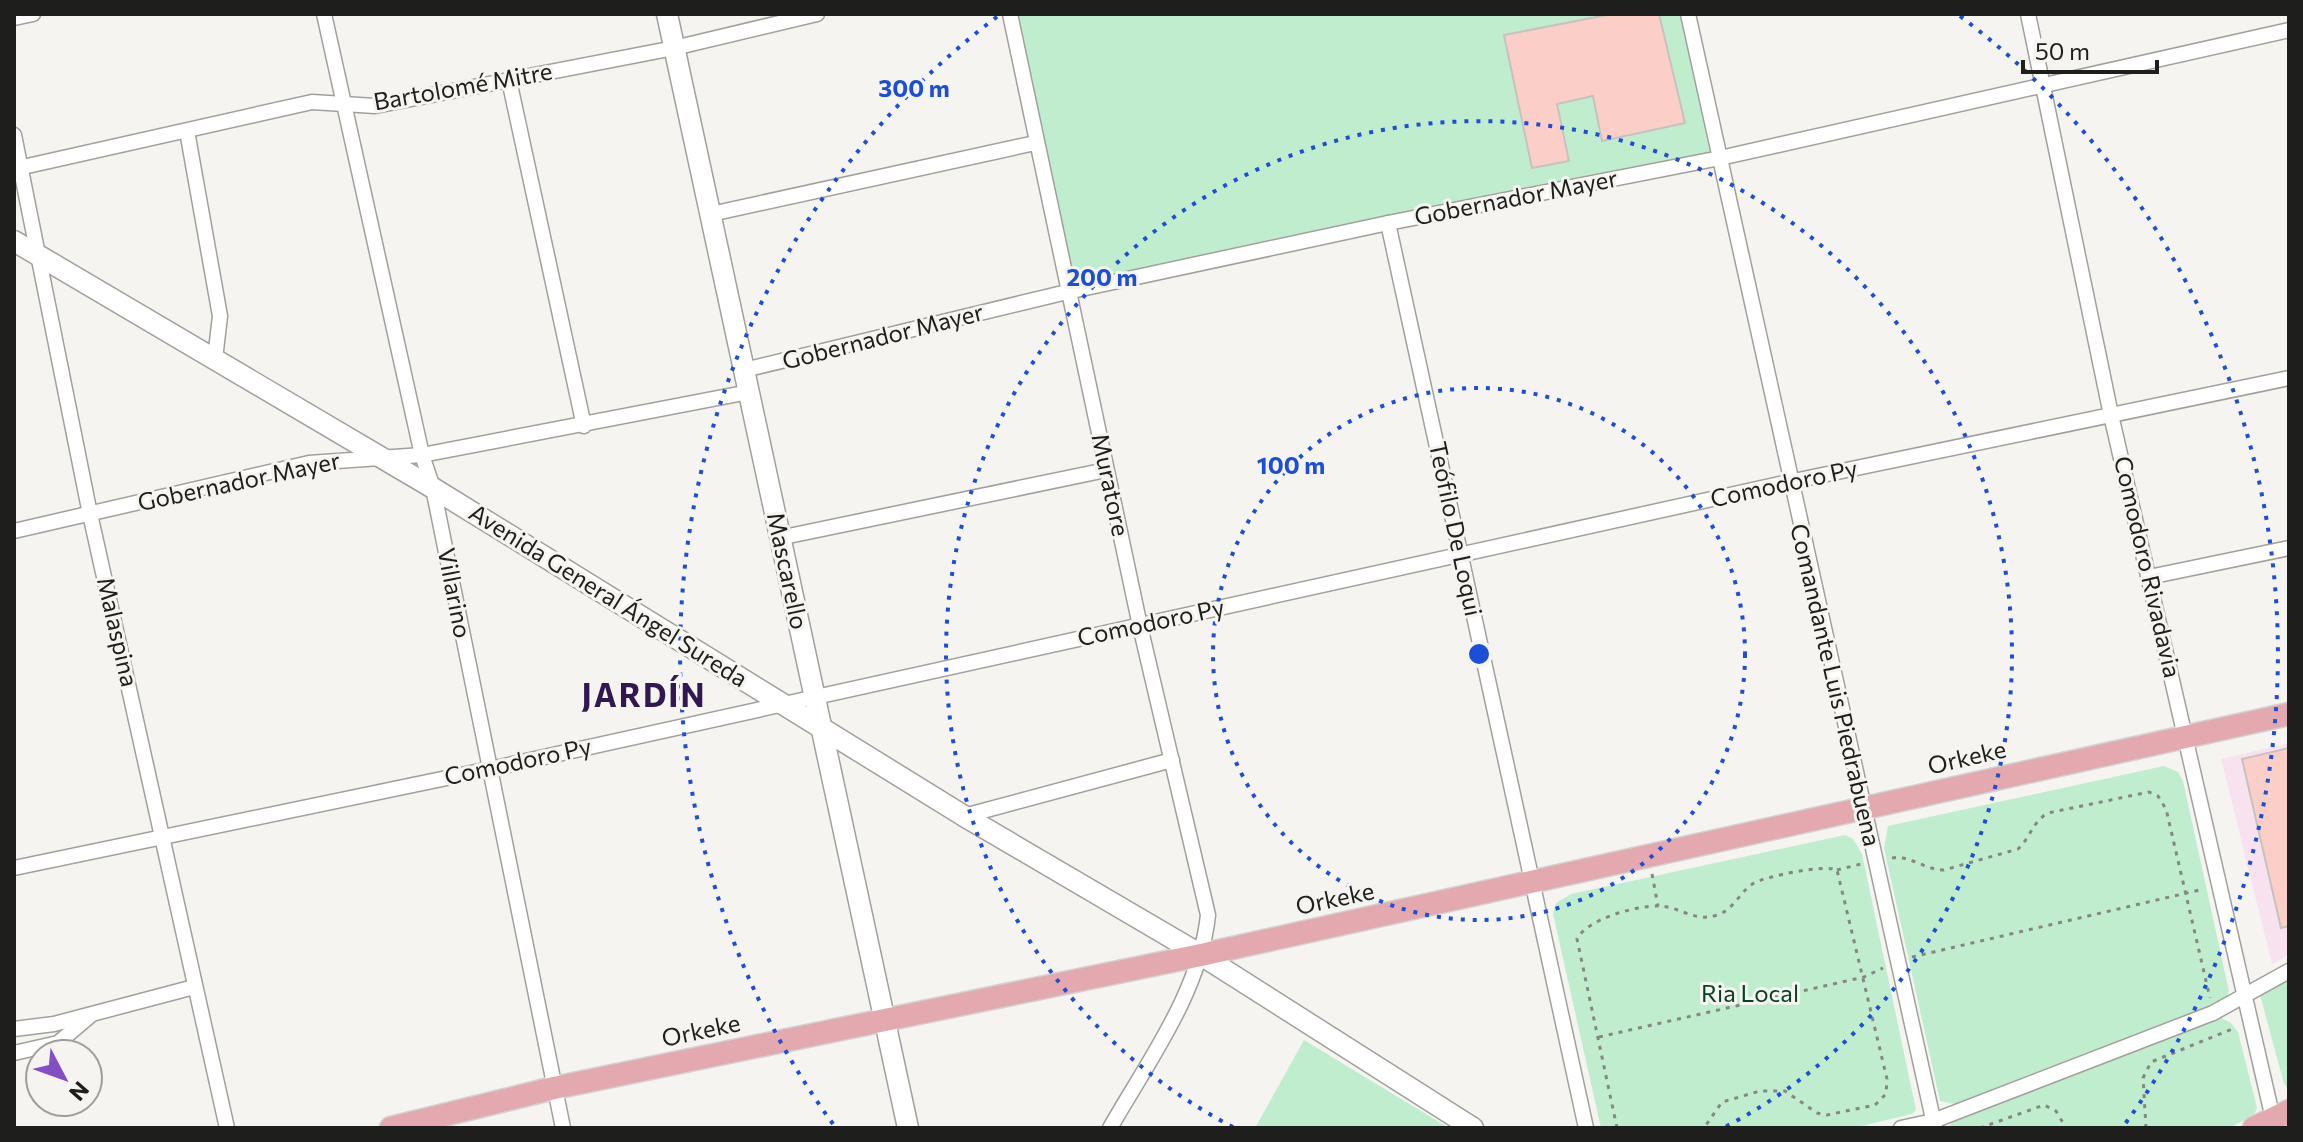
<svg xmlns="http://www.w3.org/2000/svg" width="2303" height="1142" viewBox="0 0 2303 1142" font-family="Commissioner,sans-serif">
	<rect width="100%" height="100%" fill="#f5f4f0"/>
	<polygon fill="#f9e2f0" points="2289,743 2289,955 2272,964 2221,759"/>
	<g fill="#c1edcf">
		<polygon points="1010,14 1688,14 1720,158 1067,292"/>
		<polygon points="2164,766 2178,772 2183,781 2229,991 2226,999 2212,1007 1958,1105 1940,1101 1884,848 1888,826"/>
		<polygon points="1845,835 1853,839 1862,854 1916,1110 1912,1114 1853,1128 1601,1128 1553,914 1556,903 1571,894"/>
		<polygon points="2289,980 2289,1089 2284,1084 2260,995"/>
		<polygon points="2219,1017 2231,1023 2238,1032 2257,1108 2254,1115 2229,1128 1947,1128 1956,1119"/>
		<polygon points="1304,1040 1449,1128 1255,1128"/>
	</g>
	<g fill="#fbcfc8" stroke="#c7c2c1" stroke-width="2">
		<polygon points="1612,14 1659,14 1685,123 1602,141 1593,96 1557,104 1569,161 1532,168 1504,35"/>
		<polygon points="2289,748 2289,926 2281,928 2242,759"/>
	</g>
	<g fill="none" stroke-linecap="round" stroke-linejoin="round">
		<defs>
			<g id="street">
				<polyline points="324,14 422,455 433,488 563,1128"/>
				<path d="M1010,14L1140,626L1208,915C1200,992 1147,1063 1110,1128"/>
				<polyline points="1688,14 1935,1128"/>
				<polyline points="2028,14 2111,415 2273,1119"/>
				<polyline points="14,18 33,14"/>
				<polyline points="509,80 584,426"/>
				<polyline points="187,131 220,316 215,359"/>
				<polyline points="14,135 90,514 227,1128"/>
				<polyline points="14,169 312,102 375,106 674,48 817,14"/>
				<polyline points="711,214 1035,143"/>
				<polyline points="1388,223 1586,1128"/>
				<polyline points="744,370 1067,292 1388,223 1720,158 2289,30"/>
				<polyline points="14,531 309,463 422,455 749,392"/>
				<polyline points="779,538 1106,470"/>
				<polyline points="2149,577 2289,548"/>
				<polyline points="964,816 1172,760"/>
				<polyline points="14,868 490,769 1789,482 2289,378"/>
				<polyline points="14,1029 54,1024 194,987"/>
				<polyline points="14,1053 58,1043 91,1015"/>
				<polyline points="1901,1128 1933,1121 2213,1013 2289,971"/>
			</g>
			<g id="secondary">
				<polyline points="667,14 908,1128"/>
				<polyline points="14,241 433,488 964,816 1201,955 1473,1128"/>
			</g>
			<g id="primary">
				<polyline points="391,1128 554,1088 1201,955 2289,714"/>
				<polyline points="2254,1128 2289,1111"/>
			</g>
		</defs>
		<use href="#street" stroke="#a2a09c" stroke-width="17"/>
		<use href="#secondary" stroke="#a2a09c" stroke-width="23"/>
		<use href="#primary" stroke="#d2d2d2" stroke-width="25"/>
		<g stroke="#868683" stroke-width="3" stroke-dasharray="4 6" stroke-linecap="butt">
			<path d="M1892,858C1911,855 1924,870 1944,870L2018,849C2031,837 2032,822 2048,813L2149,792L2158,796L2166,809L2210,998"/>
			<polyline points="1837,870 1861,864"/>
			<polyline points="1652,874 1658,906"/>
			<polyline points="1912,957 2204,889"/>
			<polyline points="1599,1037 1864,977 1883,968"/>
			<path d="M1617,1128L1577,939C1587,919 1635,906 1658,906C1679,906 1695,923 1717,915C1734,910 1740,891 1754,883C1768,876 1825,864 1837,870L1887,1079L1886,1094L1875,1105L1827,1115L1817,1113L1785,1091H1760L1722,1102L1704,1128"/>
			<polyline points="1980,1128 2044,1105 2056,1111 2066,1128"/>
			<polyline points="2146,1128 2143,1078 2151,1062 2235,1028"/>
		</g>
		<use href="#street" stroke="#fff" stroke-width="14"/>
		<use href="#secondary" stroke="#fff" stroke-width="20"/>
		<use href="#primary" stroke="#e3a9af" stroke-width="22"/>
	</g>
	<g fill="none" stroke="#1d4ed8" stroke-width="4" stroke-dasharray="4 8">
		<circle cx="1479" cy="654" r="266"/>
		<path d="M1233 1127A533 533 0 1 1 1725 1127"/>
		<path d="M833 1124A799 799 0 0 1 998 16M1960 16A799 799 0 0 1 2125 1124"/>
	</g>
	<g text-anchor="middle" stroke-width="6" stroke-linejoin="round" paint-order="stroke">
		<g font-size="24" fill="#1e1e1c" stroke="#f5f4f0">
			<text transform="translate(463 87) rotate(-10)" y="8">Bartolomé Mitre</text>
			<text transform="translate(1516 198) rotate(-11)" y="8">Gobernador Mayer</text>
			<text transform="translate(883 337) rotate(-14)" y="8">Gobernador Mayer</text>
			<text transform="translate(239 482) rotate(-12)" y="8">Gobernador Mayer</text>
			<text transform="translate(1784 484) rotate(-12)" y="8">Comodoro Py</text>
			<text transform="translate(1110 485) rotate(78)" y="8">Muratore</text>
			<text transform="translate(1455 529) rotate(78)" y="8">Teófilo De Loqui</text>
			<text transform="translate(2147 567) rotate(77)" y="8">Comodoro Rivadavia</text>
			<text transform="translate(787 571) rotate(78)" y="8">Mascarello</text>
			<text transform="translate(454 593) rotate(79)" y="8">Villarino</text>
			<text transform="translate(608 596) rotate(32)" y="8">Avenida General Ángel Sureda</text>
			<text transform="translate(1151 623) rotate(-12)" y="8">Comodoro Py</text>
			<text transform="translate(117 632) rotate(77)" y="8">Malaspina</text>
			<text transform="translate(1835 685) rotate(77)" y="8">Comandante Luis Piedrabuena</text>
			<text transform="translate(1967 758) rotate(-13)" y="8">Orkeke</text>
			<text transform="translate(518 762) rotate(-12)" y="8">Comodoro Py</text>
			<text transform="translate(1335 899) rotate(-12)" y="8">Orkeke</text>
			<text transform="translate(701 1031) rotate(-12)" y="8">Orkeke</text>
		</g>
		<g font-size="24" fill="#074024" stroke="#f5f4f0">
			<text x="1750" y="1002">Ria Local</text>
		</g>
		<g font-size="32" font-weight="bold" letter-spacing="2" fill="#321851" stroke="#f5f4f0">
			<text x="644" y="707">JARDÍN</text>
		</g>
	</g>
	<circle cx="1479" cy="654" r="12" fill="#1d4ed8" stroke="#f5f4f0" stroke-width="4"/>
	<g font-size="24" text-anchor="middle" font-weight="bold" fill="#1d4ed8" stroke="#f5f4f0" stroke-width="6" stroke-linejoin="round" paint-order="stroke">
		<text x="914" y="97">300 m</text>
		<text x="1102" y="286">200 m</text>
		<text x="1291" y="474">100 m</text>
	</g>
	<rect width="2303" height="1142" fill="none" stroke="#1e1e1c" stroke-width="32"/>
	<g transform="translate(64 1078) rotate(131)"><circle r="38" fill="#f5f4f0" stroke="#9f9e9b" stroke-width="2"/>
	<path d="M0-6L14 30L0 20L-14 30Z" fill="#844fc6"/>
	<text y="-12" font-size="22" font-weight="bold" text-anchor="middle" fill="#1e1e1c">N</text>
	</g>
	<path d="M2023 60v12h134v-12" fill="none" stroke="#1e1e1c" stroke-width="4"/>
	<text x="2035" y="60" font-size="24" fill="#1e1e1c" stroke="#f5f4f0" stroke-width="6" paint-order="stroke">50 m</text>
</svg>
